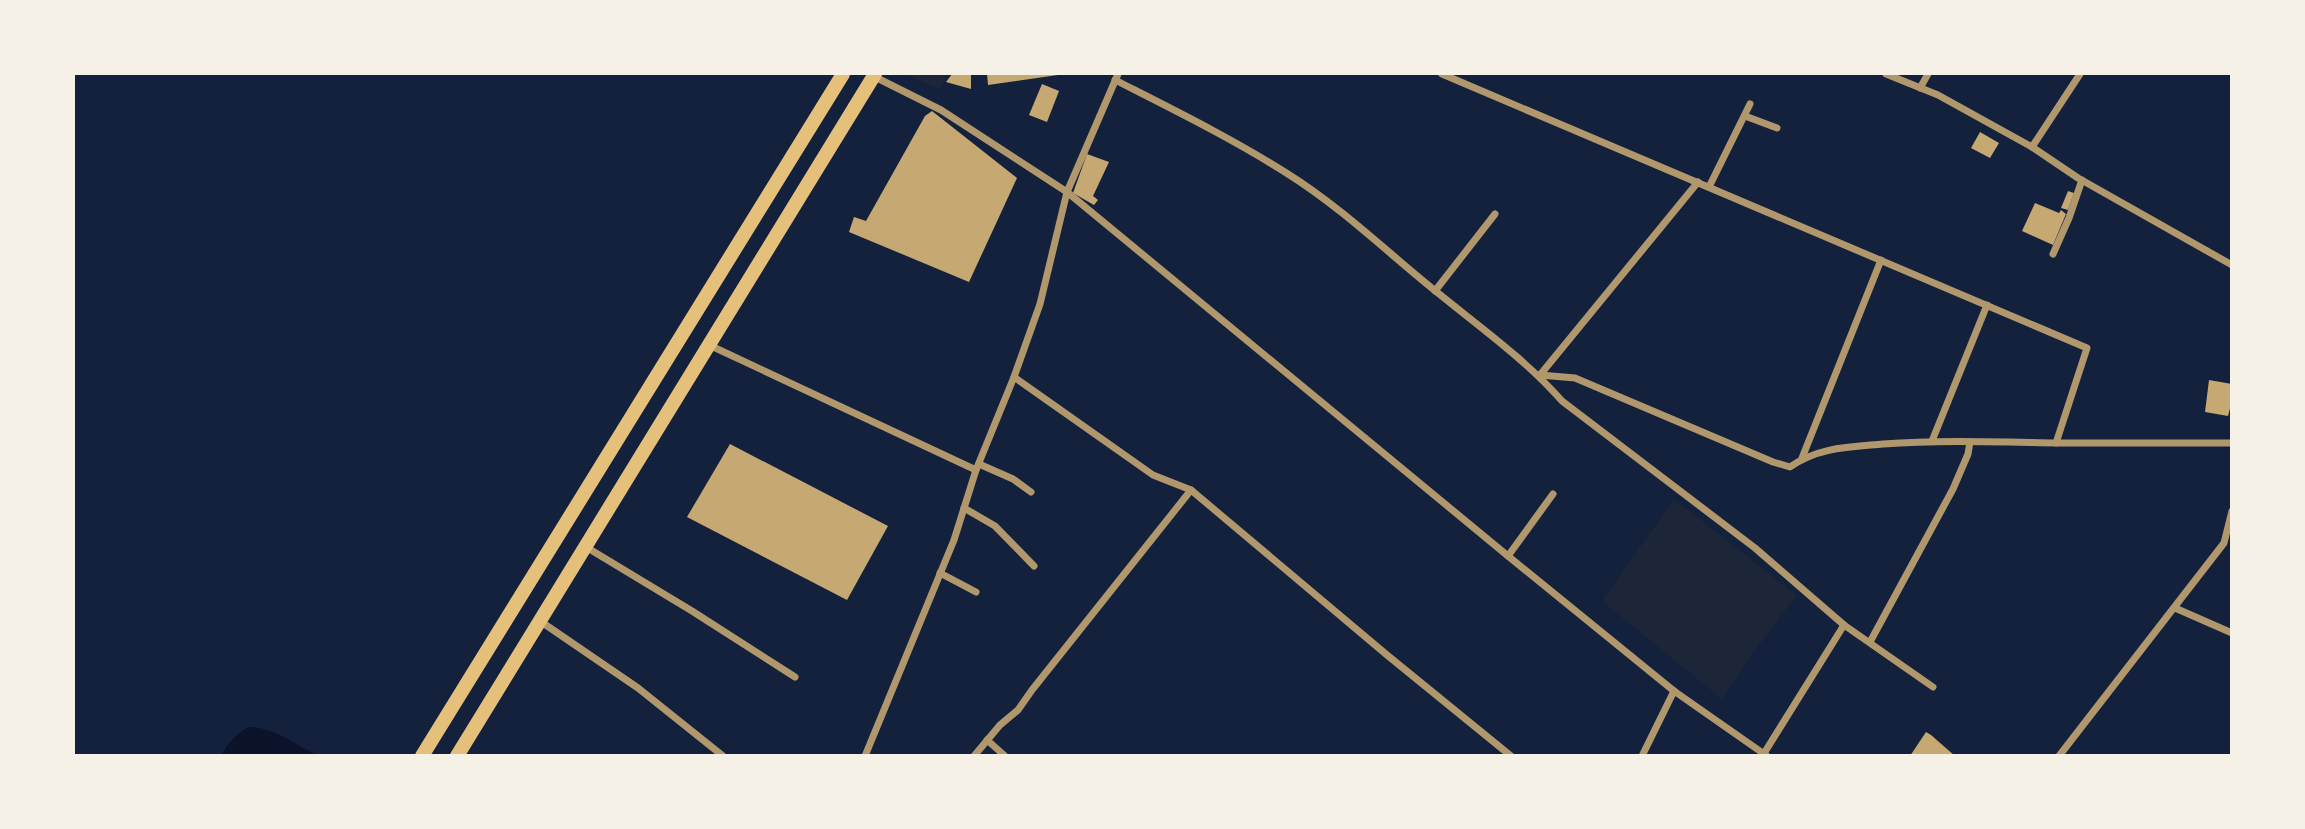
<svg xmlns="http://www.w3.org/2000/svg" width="2305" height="829" viewBox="0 0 2305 829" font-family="Jost,sans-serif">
	<rect width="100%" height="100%" fill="#14213d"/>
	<g fill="#1d2539">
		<polygon points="904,74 948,74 940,89"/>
		<polygon points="1674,499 1797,595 1753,653 1722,699 1602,601"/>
	</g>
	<path fill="#0b132b" d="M248,727C275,727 294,745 318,755H222C227,743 236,734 248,727Z"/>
	<g fill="#c6a872">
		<polygon points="952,74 971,74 971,89 946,82"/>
		<polygon points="987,74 1058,74 1058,75 988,85"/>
		<polygon points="1042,84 1059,91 1047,122 1029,115"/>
		<polygon points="932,111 1017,178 969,282 849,232 854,217 866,221 925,116"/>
		<polygon points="1980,132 1999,143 1990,158 1971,148"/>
		<polygon points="1087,154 1109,162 1093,196 1098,200 1094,205 1073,193"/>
		<polygon points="2068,191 2074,193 2068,210 2061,208"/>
		<polygon points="2035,203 2059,213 2061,210 2066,214 2053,245 2022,231"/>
		<polygon points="2209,380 2232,384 2232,401 2228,416 2205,412"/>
		<polygon points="730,444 888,526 847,600 687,517"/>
		<polygon points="1926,732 1931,735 1955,756 1910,756"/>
	</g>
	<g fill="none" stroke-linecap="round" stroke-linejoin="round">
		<g stroke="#b1986c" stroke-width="7">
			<polyline points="1442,74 2087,348 2056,443 2232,443"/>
			<polyline points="1886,74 1938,95 2032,147 2078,178 2232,265"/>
			<polyline points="873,76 941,110 1067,192 1508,556 1674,691 1767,756"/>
			<path d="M1115,80C1174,110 1233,139 1288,174C1342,208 1388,253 1438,293C1481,328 1526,360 1562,401L1755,548L1844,625L1933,687"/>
			<polyline points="1920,88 1928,74"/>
			<polyline points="1745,116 1777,128"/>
			<polyline points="2032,147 2080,74"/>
			<polyline points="1709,187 1750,104"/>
			<polyline points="2053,254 2069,218 2082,180"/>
			<polyline points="1435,291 1495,214"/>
			<polyline points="709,345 976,470"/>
			<path d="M1540,375L1575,378L1773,462L1790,467C1818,447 1850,447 1883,444C1941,440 1998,442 2056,443"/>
			<polyline points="1540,375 1698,182"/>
			<polyline points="1014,377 1153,475 1191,490 1387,655 1511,756"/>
			<polyline points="1932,441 1987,305"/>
			<polyline points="1802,458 1881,260"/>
			<polyline points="979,464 1013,479 1031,492"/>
			<polyline points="964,508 995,526 1034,566"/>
			<polyline points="586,547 692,611 795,677"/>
			<polyline points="1508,556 1553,494"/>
			<polyline points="940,573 976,592"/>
			<polyline points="2175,608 2232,633"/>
			<polyline points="540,621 638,688 723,756"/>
			<polyline points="1870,642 1953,489 1968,454 1970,442"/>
			<polyline points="987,740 1005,756"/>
			<polyline points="1763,755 1844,625"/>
			<polyline points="865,756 954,540 976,470 1014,377 1040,304 1067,192 1118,74"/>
			<polyline points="974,756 1000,725 1018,710 1032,690 1191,490"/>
			<polyline points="1642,756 1674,691"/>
			<polyline points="2059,756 2224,543 2232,511"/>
		</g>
		<g stroke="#e5c07b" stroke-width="14">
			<polyline points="422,756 843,74"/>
			<polyline points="457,756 875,74"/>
		</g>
	</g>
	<rect width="2305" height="829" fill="none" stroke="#f6f1e7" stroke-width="150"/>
</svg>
